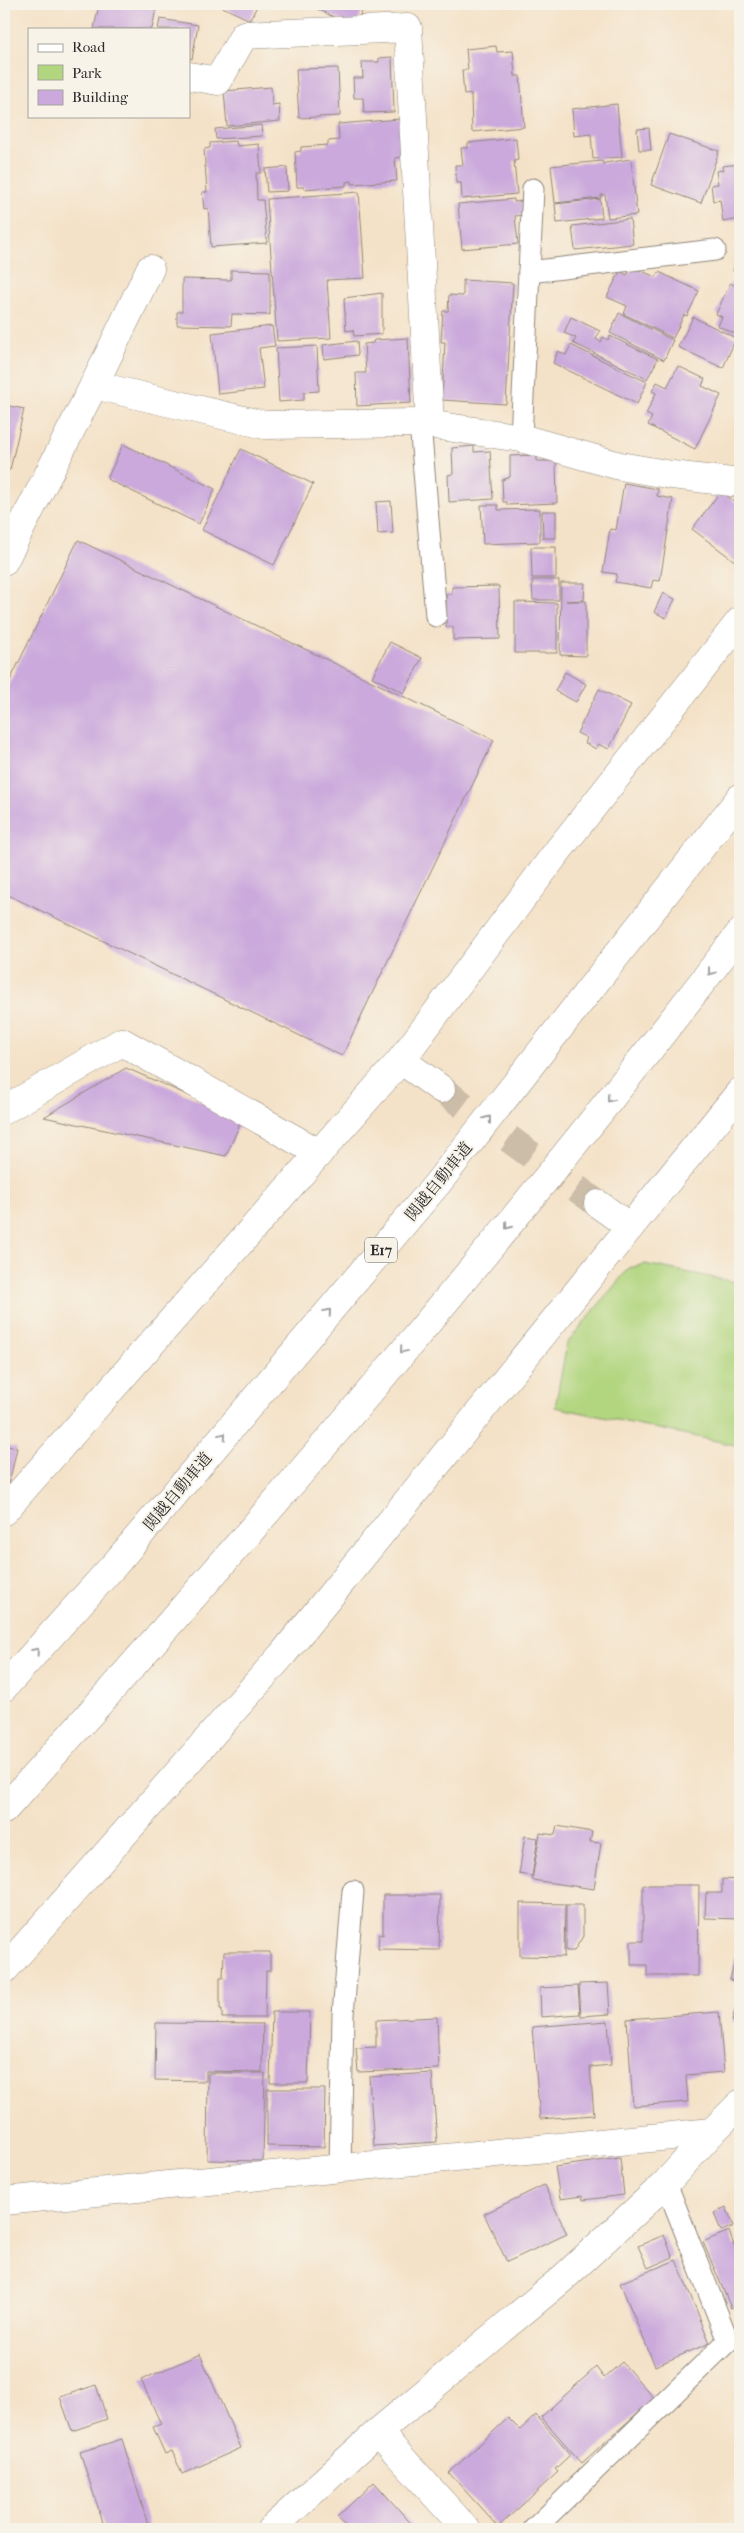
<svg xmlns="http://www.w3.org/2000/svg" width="744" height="2533" viewBox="0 0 744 2533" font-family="'IM FELL French Canon','Noto Serif JP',serif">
	<rect width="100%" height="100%" fill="#f7f3e8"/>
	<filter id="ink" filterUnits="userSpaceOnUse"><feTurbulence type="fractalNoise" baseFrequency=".02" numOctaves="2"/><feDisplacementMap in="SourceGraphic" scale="10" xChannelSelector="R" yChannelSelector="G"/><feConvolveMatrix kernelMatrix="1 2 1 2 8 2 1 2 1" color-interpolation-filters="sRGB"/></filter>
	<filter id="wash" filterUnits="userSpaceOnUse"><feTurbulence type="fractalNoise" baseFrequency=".0096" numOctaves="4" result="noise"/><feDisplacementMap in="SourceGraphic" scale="20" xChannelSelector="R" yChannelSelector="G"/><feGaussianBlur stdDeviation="1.12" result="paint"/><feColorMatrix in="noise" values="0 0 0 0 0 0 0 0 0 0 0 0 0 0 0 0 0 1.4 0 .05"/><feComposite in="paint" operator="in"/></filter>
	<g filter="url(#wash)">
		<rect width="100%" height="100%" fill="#f4e2c8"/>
		<polygon fill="#b2d680" stroke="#6e8056" points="645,1264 740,1283 740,1446 555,1407 567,1343 629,1268"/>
		<g id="blocks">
			<g fill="#cba9dc">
				<polygon points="99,4 157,4 152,29 94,29"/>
				<polygon points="216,4 258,4 250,20"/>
				<polygon points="307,4 366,4 354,27"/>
				<polygon points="160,19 198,25 192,59 189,58 189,29 158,29"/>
				<polygon points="496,46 497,52 513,51 515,76 520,76 524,127 472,132 471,94 464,95 462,70 468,70 466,49"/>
				<polygon points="392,57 394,112 364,113 363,98 354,98 353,78 363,78 362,62 379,62 379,58"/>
				<polygon points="338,68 340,116 299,118 296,69"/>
				<polygon points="271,87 272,105 279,104 280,121 227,126 224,91"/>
				<polygon points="617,104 622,157 593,159 591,134 574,136 572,109"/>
				<polygon points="400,119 402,157 395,158 397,181 352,184 352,181 346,182 346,186 304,189 304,187 297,187 295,152 301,151 301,147 328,145 328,141 339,140 338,124"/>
				<polygon points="261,125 262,136 216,139 215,129"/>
				<polygon points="649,128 651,150 639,150 637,129"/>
				<polygon points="669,134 719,151 701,203 651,185"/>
				<polygon points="516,138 518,160 514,161 517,194 462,199 461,183 456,183 455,165 463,165 461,148 468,148 468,143"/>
				<polygon points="236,141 237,146 259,144 261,173 256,173 257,200 263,200 267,243 211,247 208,208 204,209 202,192 207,192 204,149 210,148 210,143"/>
				<polygon points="631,159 637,215 608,218 605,195 601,195 601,198 555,203 551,166 602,161 603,164 605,163"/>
				<polygon points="740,164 740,219 723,222 720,200 713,201 711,185 718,184 716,171 723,170 722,166"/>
				<polygon points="287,167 288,191 267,192 265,169"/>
				<polygon points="359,192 365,278 327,280 331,338 277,341 267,199"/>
				<polygon points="514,199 514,202 522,201 523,215 515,216 518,244 462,249 458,204"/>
				<polygon points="600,199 602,218 557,223 555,204"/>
				<polygon points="630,219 633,244 575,250 572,226"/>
				<polygon points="740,243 740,272 733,271"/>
				<polygon points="231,270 270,271 270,315 232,314 231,326 177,325 177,312 182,312 182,279 231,280"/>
				<polygon points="630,270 639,270 656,277 659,272 699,291 687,316 684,315 673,338 624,314 627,306 607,297 620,271 627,275"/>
				<polygon points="463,280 513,283 506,404 442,400 445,342 441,342 443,311 448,311 449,295 463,296"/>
				<polygon points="740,281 740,336 718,326 722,317 716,314 730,283 738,287"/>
				<polygon points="382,293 382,334 354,336 353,330 346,331 344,298"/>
				<polygon points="619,313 673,340 664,360 610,333"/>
				<polygon points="571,317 600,331 596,339 601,342 603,337 608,340 610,336 658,359 647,379 573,343 576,338 564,333"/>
				<polygon points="693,317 736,338 723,368 678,347"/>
				<polygon points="272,326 275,346 259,348 264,389 218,394 212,333"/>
				<polygon points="408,338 411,403 357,406 356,373 366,373 364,344 373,343 374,340"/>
				<polygon points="357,341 358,355 324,359 323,345"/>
				<polygon points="571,345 647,382 637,404 553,363 558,351 566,355"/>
				<polygon points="317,346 319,391 304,392 304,400 279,402 276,348"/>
				<polygon points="678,366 705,379 702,386 721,395 695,449 648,425 652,417 646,414 656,393 652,391 657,382 667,387"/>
				<polygon points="4,405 24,409 10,470 6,470 5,474"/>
				<polygon points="123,444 215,489 199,524 107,479"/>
				<polygon points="474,446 474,452 490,451 493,499 449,502 448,475 453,474 452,448"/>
				<polygon points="241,449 313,484 274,565 202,530"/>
				<polygon points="537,455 537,461 556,461 557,503 507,505 507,502 503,502 502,480 510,477 510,456"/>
				<polygon points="624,483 658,489 657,496 673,499 660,581 653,580 651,588 615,582 617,574 603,572 610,529 616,530"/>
				<polygon points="721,491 740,506 740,565 692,529"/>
				<polygon points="391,501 393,533 378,534 376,502"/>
				<polygon points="481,505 498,505 498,510 540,509 540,542 483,544"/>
				<polygon points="542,511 556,511 556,538 543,538"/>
				<polygon points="78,540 494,740 342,1056 4,893 4,693"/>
				<polygon points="531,547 556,547 556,578 532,578"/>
				<polygon points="532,580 559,580 559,600 533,600"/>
				<polygon points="561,583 585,583 584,600 566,601 586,601 586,656 560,655"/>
				<polygon points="499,586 500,639 453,640 453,627 446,627 446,594 452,594 452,587"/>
				<polygon points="663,593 675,599 666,618 654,612"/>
				<polygon points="515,602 557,603 557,653 515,653"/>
				<polygon points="390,642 422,658 404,693 372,677"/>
				<polygon points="565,672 586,684 576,702 555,691"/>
				<polygon points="599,689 631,705 609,749 598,744 596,749 585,743 587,738 577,733"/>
				<polygon points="126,1068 242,1119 226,1156 44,1117"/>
				<polygon points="4,1445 17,1448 9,1484 4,1482"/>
				<polygon points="557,1826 592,1832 590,1842 601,1843 594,1889 532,1880 540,1833 555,1835"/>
				<polygon points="525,1836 538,1838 532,1876 519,1874"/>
				<polygon points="722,1879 740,1880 740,1919 705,1918 706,1893 722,1893"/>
				<polygon points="643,1885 699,1885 698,1976 647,1976 647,1965 631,1965 631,1941 643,1941"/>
				<polygon points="383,1895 440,1895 439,1950 378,1949 379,1934 383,1935"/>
				<polygon points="520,1903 565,1904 564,1957 520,1956"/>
				<polygon points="566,1905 583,1905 583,1936 574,1951 566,1951"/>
				<polygon points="224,1952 270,1952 270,1971 266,1971 265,2018 222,2018 222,2009 220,2009 220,1978 223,1978"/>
				<polygon points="735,1960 740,1961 740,1983 730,1980"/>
				<polygon points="608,1983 610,2014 581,2016 579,1984"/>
				<polygon points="578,1986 580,2014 541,2017 540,1988"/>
				<polygon points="740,1993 740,2024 732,2021"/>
				<polygon points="272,2012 310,2012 308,2083 270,2083"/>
				<polygon points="719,2012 724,2072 686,2075 688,2102 633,2106 627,2019"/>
				<polygon points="437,2017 439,2069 358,2072 356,2048 376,2047 376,2020"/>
				<polygon points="608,2021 611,2065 590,2067 594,2115 540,2119 532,2027"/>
				<polygon points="156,2023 263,2024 262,2072 206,2071 206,2081 155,2080"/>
				<polygon points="208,2073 265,2073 263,2161 207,2160"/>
				<polygon points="432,2073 437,2142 374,2146 369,2077"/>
				<polygon points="267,2089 325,2089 324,2147 267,2146"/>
				<polygon points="620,2158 624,2195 583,2200 582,2196 560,2199 555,2167"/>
				<polygon points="544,2185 567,2234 507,2262 484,2214"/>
				<polygon points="726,2207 734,2226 721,2231 714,2213"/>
				<polygon points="729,2231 734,2246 739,2244 740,2246 740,2304 731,2308 703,2242"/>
				<polygon points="664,2235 673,2257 648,2268 638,2246"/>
				<polygon points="676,2260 710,2343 655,2366 620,2283"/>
				<polygon points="200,2354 241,2448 182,2474 172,2451 165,2454 153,2427 161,2424 141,2380"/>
				<polygon points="622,2362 654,2398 582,2463 541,2417 596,2367 604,2378"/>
				<polygon points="96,2385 107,2419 72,2431 60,2397"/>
				<polygon points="536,2415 571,2454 555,2469 558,2472 498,2527 449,2473 508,2418 520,2430"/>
				<polygon points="122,2439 149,2528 144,2529 105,2529 80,2452"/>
				<polygon points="374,2482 416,2529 348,2529 337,2517"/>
			</g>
		</g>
	</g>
	<g filter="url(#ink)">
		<use href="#blocks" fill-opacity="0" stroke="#90867a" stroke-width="1"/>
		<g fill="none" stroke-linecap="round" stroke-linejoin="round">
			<polyline stroke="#ccbda9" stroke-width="28" stroke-dasharray="28 14" stroke-linecap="butt" points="441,1089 598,1204"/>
			<defs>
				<g id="lane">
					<polyline points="529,272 715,250"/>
					<polyline points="420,423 436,616"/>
					<polyline points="521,438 533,189"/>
					<polyline points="340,2167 343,2015 353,1891"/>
					<polyline points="534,2529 728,2341 666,2183"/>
				</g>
				<g id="street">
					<polyline points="189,76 218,81 244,35 408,28 430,424"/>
					<polyline points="94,385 265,425 420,423 521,438 620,466 672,475 740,483"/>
					<polyline points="4,561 94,385 150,269"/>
					<polyline points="401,1060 441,1089"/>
					<polyline points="4,1110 122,1042 319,1153"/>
					<polyline points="598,1204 630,1227"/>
					<polyline points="4,1511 401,1060 557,852 740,621"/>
					<polyline points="4,1970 282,1655 740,1092"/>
					<polyline points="4,2201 712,2132"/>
					<polyline points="466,2529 378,2432 562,2279 666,2183 712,2132"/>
				</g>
				<g id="secondary">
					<polyline points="712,2132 740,2104"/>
					<polyline points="271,2529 378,2432"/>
				</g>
				<g id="highway">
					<polyline points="4,1687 116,1563 437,1184 740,798"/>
					<path d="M4,1810C259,1526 508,1236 740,933"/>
				</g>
			</defs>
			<use href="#lane" stroke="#90867a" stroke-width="23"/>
			<use href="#street" stroke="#90867a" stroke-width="29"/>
			<use href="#secondary" stroke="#90867a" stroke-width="29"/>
			<use href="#highway" stroke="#90867a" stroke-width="29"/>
			<use href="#lane" stroke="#fff" stroke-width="21"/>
			<use href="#street" stroke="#fff" stroke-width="28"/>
			<use href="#secondary" stroke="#fff" stroke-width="28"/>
			<use href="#highway" stroke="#fff" stroke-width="28"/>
		</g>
		<defs><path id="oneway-chevron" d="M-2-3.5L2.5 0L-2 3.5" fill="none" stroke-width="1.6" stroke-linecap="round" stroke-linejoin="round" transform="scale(1.25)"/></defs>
		<g stroke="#a0a0a0">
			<use href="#oneway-chevron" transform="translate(711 972) rotate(127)"/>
			<use href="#oneway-chevron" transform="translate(610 1099) rotate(129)"/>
			<use href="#oneway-chevron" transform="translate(488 1119) rotate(-52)"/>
			<use href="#oneway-chevron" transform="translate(508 1226) rotate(129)"/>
			<use href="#oneway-chevron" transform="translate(328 1312) rotate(-50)"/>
			<use href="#oneway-chevron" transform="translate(403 1350) rotate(130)"/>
			<use href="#oneway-chevron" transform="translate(223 1436) rotate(-50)"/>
			<use href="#oneway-chevron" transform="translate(36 1651) rotate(-48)"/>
		</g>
	</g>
	<g text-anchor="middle" stroke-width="4" stroke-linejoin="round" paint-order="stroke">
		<rect fill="#f7f3e8" stroke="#686764" stroke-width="1" x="365" y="1237.5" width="32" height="25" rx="4"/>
		<g font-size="15" font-weight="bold" fill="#2b2b2b">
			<text x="381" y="1255">E17</text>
		</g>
		<g font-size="16" fill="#2b2b2b" stroke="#f7f3e8">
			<text transform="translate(438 1181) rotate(-51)" y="6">関越自動車道</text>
			<text transform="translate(177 1491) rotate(-50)" y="6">関越自動車道</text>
		</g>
	</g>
	<rect width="744" height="2533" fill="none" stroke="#f7f3e8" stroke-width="20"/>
	<rect x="28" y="28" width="162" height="90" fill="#f7f3e8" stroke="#a5a39c"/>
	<rect x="38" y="44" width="25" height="8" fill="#ffffff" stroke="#a5a39c"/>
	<text x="72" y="52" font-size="15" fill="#2b2b2b">Road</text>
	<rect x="38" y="65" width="25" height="15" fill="#b2d680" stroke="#a5a39c"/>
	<text x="72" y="78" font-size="15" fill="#2b2b2b">Park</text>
	<rect x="38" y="90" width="25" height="15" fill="#cba9dc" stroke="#a5a39c"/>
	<text x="72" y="102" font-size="15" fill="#2b2b2b">Building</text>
</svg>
